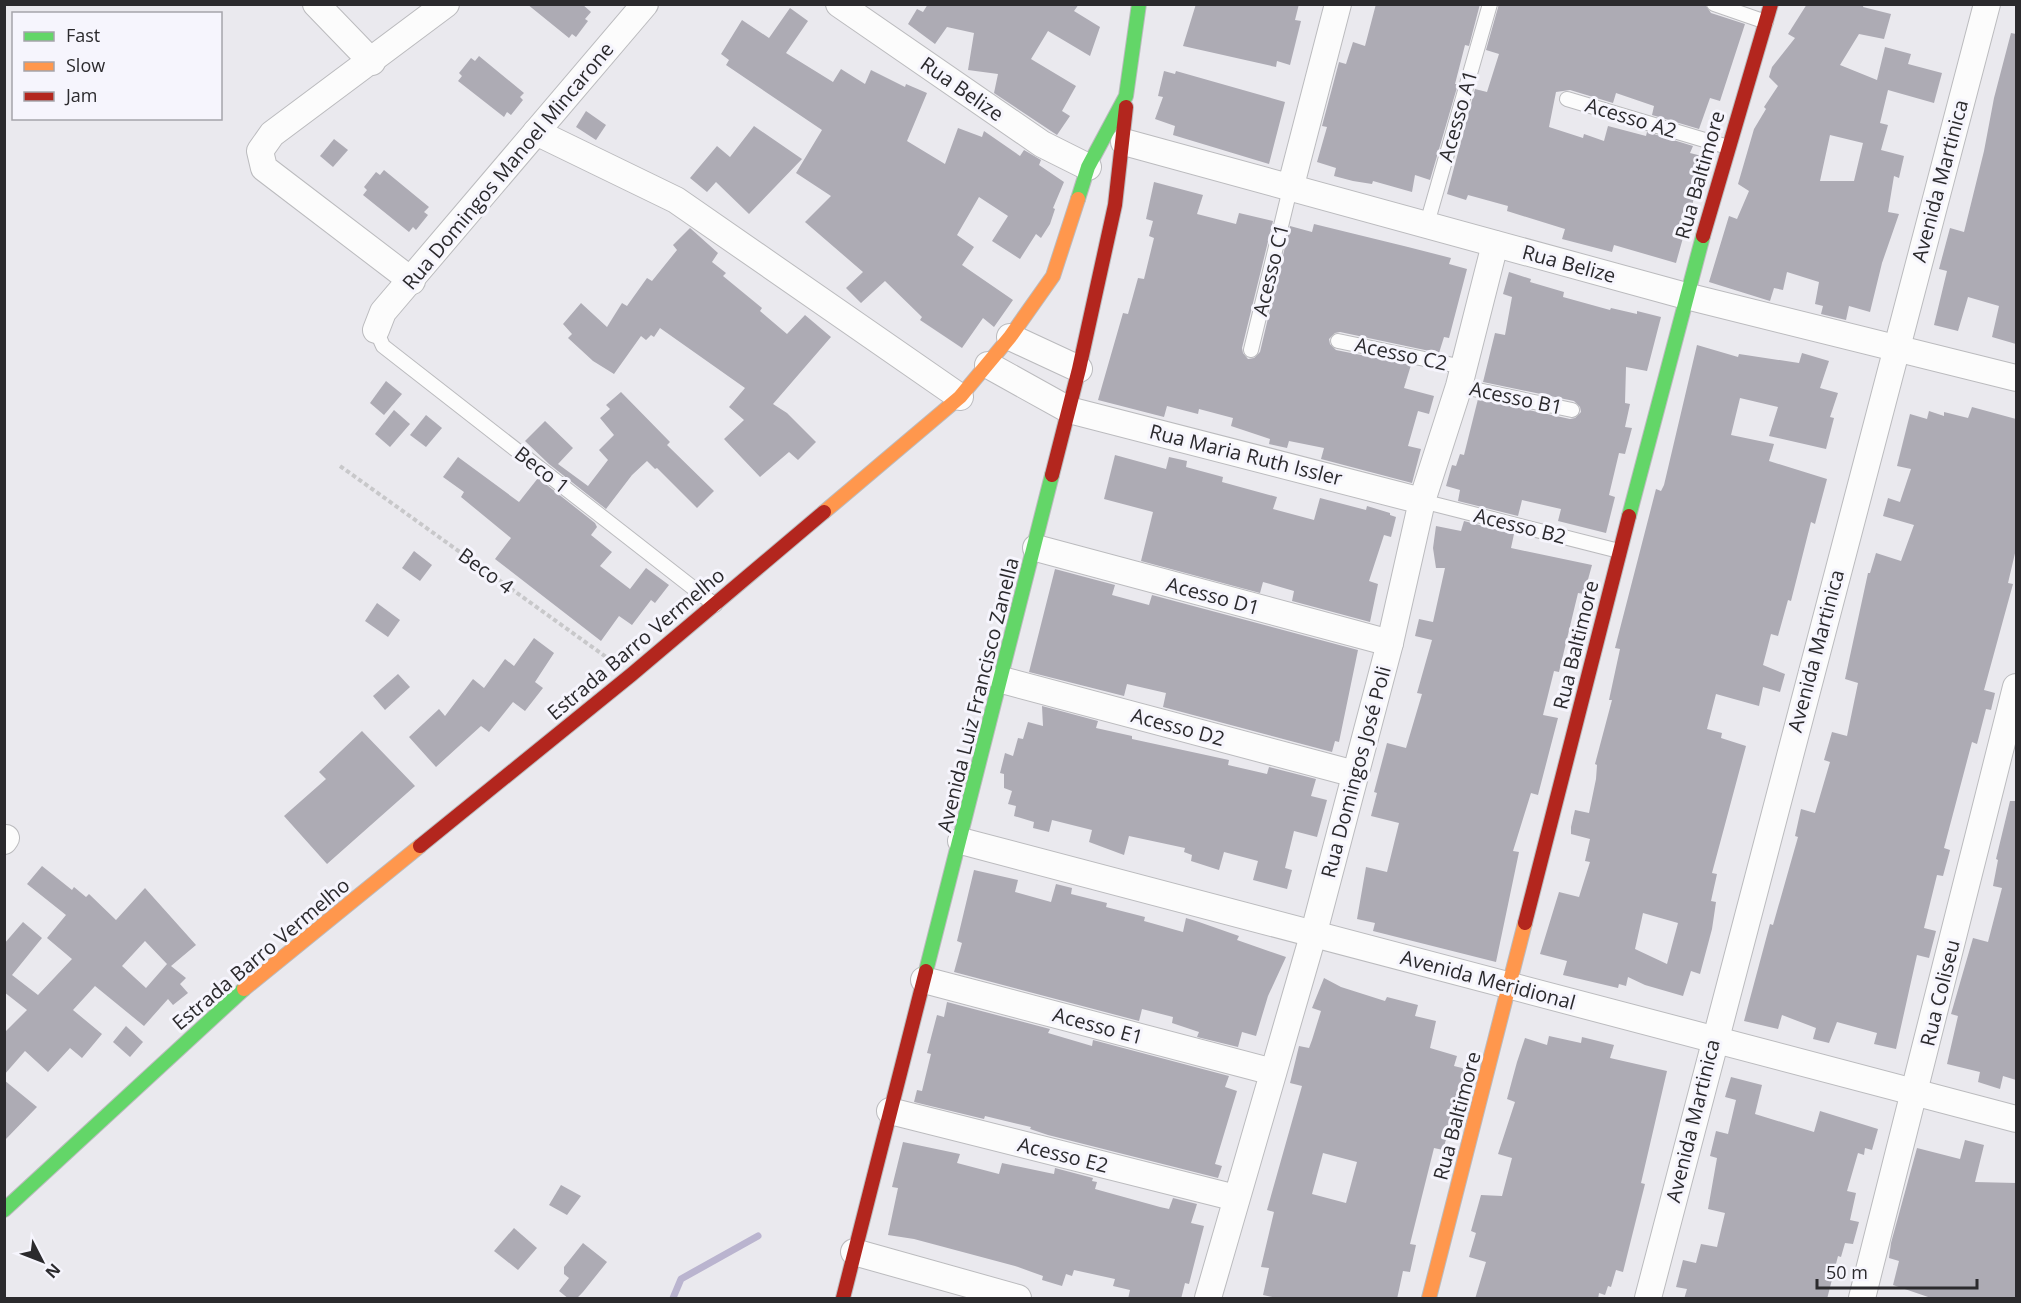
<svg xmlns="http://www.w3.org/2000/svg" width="2021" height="1303" viewBox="0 0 2021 1303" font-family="'Open Sans',sans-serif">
	<rect width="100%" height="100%" fill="#eae9ee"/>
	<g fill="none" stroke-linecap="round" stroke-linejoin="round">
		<polyline stroke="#bab4cf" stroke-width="7" points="673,1298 681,1279 758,1236"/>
	</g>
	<g fill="#adabb4" fill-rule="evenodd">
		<polygon points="527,4 582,4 591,12 585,19 588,21 576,37 572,34 569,38"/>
		<polygon points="928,4 1079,4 1074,11 1100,27 1090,56 1048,31 1031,59 1076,86 1062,111 1070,116 1057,135 994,93 998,74 968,70 974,33 947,27 935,44 908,24 917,9 923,12"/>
		<polygon points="1196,4 1299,4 1295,20 1301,21 1290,65 1277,61 1276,67 1183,46"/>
		<polygon points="1376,4 1480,4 1469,46 1465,45 1455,84 1458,84 1430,180 1415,175 1412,192 1373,181 1372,184 1353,181 1334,176 1336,168 1317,162 1327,127 1322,126 1339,62 1346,64 1353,42 1365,46"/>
		<polygon points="1499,4 1705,4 1711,13 1745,24 1720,101 1710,98 1699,129 1652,115 1654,106 1616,93 1613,103 1570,90 1556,92 1549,127 1583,138 1584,134 1604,141 1608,126 1646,136 1647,132 1693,146 1690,153 1702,156 1695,179 1699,180 1676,263 1614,245 1612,252 1562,239 1565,229 1507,211 1508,206 1468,195 1466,200 1447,194 1475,89 1487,92 1499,54 1486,50"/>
		<path d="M1807,4H1864L1863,7L1891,14L1884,39L1859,34L1840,65L1877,80L1885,47L1911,54L1908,64L1942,73L1934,103L1888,90L1880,123L1888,125L1881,150L1904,156L1899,178L1894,176L1888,212L1899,214L1882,263L1870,312L1849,306L1846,320L1821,314L1823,306L1815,304L1819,282L1787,272L1783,290L1774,288L1770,301L1709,282L1729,216L1737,219L1749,191L1738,184L1754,129L1766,109L1764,107L1778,86L1769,77L1772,67L1795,38L1788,34ZM1830,135L1863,143L1854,181H1820Z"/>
		<polygon points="790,8 808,21 786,53 833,82 841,69 865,84 871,70 905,87 906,84 927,93 907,141 945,164 958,128 982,137 984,131 1020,156 1024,150 1041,160 1039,165 1064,182 1053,208 1055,209 1050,224 1041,238 1036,234 1020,259 992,241 1008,216 979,197 957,235 974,247 962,265 1013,300 994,327 983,318 962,348 920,320 922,317 885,281 861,303 846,288 863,272 805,222 831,196 796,173 822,130 726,65 729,60 721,54 742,20 769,38"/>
		<polygon points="2011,33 2016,34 2016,344 1992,337 1999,306 1968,297 1958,331 1934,325 1947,271 1939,269 1950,228 1964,232 1984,151 1994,98"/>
		<polygon points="479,56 524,93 520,97 523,100 511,115 507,112 504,117 458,81 462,76 459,73 471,58 475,61"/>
		<polygon points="1164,71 1175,74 1176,71 1285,102 1269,164 1173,135 1175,126 1155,119 1163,97 1158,96"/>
		<polygon points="586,111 606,125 596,140 576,127"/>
		<polygon points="754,126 802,159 749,214 716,182 707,192 690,178 717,146 730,157"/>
		<polygon points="334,139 348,150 333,167 320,156"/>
		<polygon points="384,170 429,207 424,212 428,215 416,230 413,227 409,232 363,195 367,190 364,187 376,172 380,175"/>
		<polygon points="1154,182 1203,195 1197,214 1236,224 1239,213 1273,221 1242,348 1243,353 1248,359 1254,358 1260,352 1290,226 1312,232 1314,224 1408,247 1451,258 1449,264 1467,269 1449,338 1444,337 1439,353 1340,332 1335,333 1329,339 1330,344 1336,350 1411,365 1404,388 1434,396 1429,414 1418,411 1408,446 1421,449 1412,483 1321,459 1324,448 1289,441 1287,448 1269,444 1270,439 1231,426 1233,418 1199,409 1198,414 1167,406 1164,417 1098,400 1123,313 1128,314 1138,278 1144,279 1154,238 1149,236 1153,221 1146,219"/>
		<polygon points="690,228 718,253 712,262 726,273 723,276 762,308 760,311 787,334 805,315 831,337 773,404 787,413 816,442 798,460 789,452 760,477 724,439 744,420 729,407 745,388 660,328 654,337 651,335 646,340 641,336 614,374 593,361 568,338 572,334 563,324 581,303 607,327 622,303 627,306 647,278 652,281 677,250 673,245"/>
		<polygon points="1509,272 1531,279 1530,282 1564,292 1563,297 1610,310 1611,308 1637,314 1637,311 1661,317 1647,371 1626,367 1625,403 1630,404 1625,427 1632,428 1625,454 1619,453 1609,495 1615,497 1606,533 1558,521 1561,509 1522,500 1518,516 1458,501 1460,490 1446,486 1452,465 1456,466 1460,454 1464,455 1478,399 1570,419 1575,418 1581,412 1580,407 1574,401 1483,382 1495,333 1505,335 1512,297 1503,294"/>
		<path d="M1697,345L1738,357L1739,354L1799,363L1802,353L1829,361L1820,388L1838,393L1830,417L1834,418L1826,449L1769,436L1778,407L1740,398L1731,435L1774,444L1769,461L1827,479L1815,524L1811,522L1791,601L1788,600L1778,636L1771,634L1763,665L1785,674L1780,692L1763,687L1759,706L1716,694L1707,729L1722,733L1721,738L1746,746L1712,873L1717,874L1711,901L1716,902L1712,929L1700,974L1691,971L1683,996L1645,985L1628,977L1626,986L1619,984L1618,988L1563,975L1567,961L1540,954L1559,892L1579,897L1590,862L1585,861L1590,839L1571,834V827L1575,810L1589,813L1596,779L1597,765L1595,764L1612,700H1609L1620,649L1615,648L1656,489L1661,491L1664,485ZM1643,913L1678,923L1667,964L1635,949Z"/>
		<polygon points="386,381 402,394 384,415 370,403"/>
		<polygon points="621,392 670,442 667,445 714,491 697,508 657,468 655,469 647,461 632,475 606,509 549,464 525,441 545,421 573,448 558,464 588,486 608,460 599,450 614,435 600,418 610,409 606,405"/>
		<polygon points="1972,407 2016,419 2016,549 2008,583 2013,584 1984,690 1995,693 1991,710 1986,709 1977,744 1972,742 1944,848 1950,850 1943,876 1937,875 1924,928 1936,931 1929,958 1917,955 1896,1049 1874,1044 1877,1033 1837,1022 1829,1043 1813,1039 1816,1028 1782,1015 1778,1029 1744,1021 1770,924 1773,925 1798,837 1795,836 1801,809 1815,813 1830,762 1824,760 1832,732 1847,736 1858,683 1845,679 1868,573 1870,573 1876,553 1901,561 1914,525 1883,516 1888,498 1900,502 1911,469 1897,466 1910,414 1927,419 1929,411 1944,416 1944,412 1968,418"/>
		<polygon points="394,410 410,424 390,447 375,434"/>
		<polygon points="426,415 442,428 426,447 410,435"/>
		<polygon points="1115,455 1166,469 1169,457 1187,461 1186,467 1223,477 1222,482 1277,497 1273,509 1314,520 1320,498 1366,510 1367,506 1390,513 1390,515 1396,517 1391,537 1384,535 1369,581 1378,584 1370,622 1292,601 1294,591 1263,582 1260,593 1141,561 1153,512 1104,499"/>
		<polygon points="458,457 519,502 538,478 595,523 597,527 591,535 612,552 600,566 630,589 646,568 669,585 655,603 651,600 632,625 619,616 601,641 495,559 511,538 461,497 464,492 443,477"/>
		<polygon points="1464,521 1514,534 1511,548 1592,565 1584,594 1578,593 1559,672 1554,671 1543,715 1558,718 1538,795 1531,793 1513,851 1519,852 1496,962 1373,931 1375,923 1357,919 1366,867 1387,872 1399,823 1371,816 1377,793 1374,792 1387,743 1406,748 1422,694 1417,693 1432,640 1415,636 1419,619 1433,622 1445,568 1436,568 1433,548 1436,526 1461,531"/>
		<polygon points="414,551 432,565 420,581 402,568"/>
		<polygon points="1055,569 1115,585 1112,595 1149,605 1152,595 1358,650 1339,742 1335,741 1332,752 1163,707 1166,693 1127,684 1124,696 1029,672"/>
		<polygon points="377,603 400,620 388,637 365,621"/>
		<polygon points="534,638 554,653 535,682 543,688 525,711 513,702 489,732 481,726 436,767 409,737 439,709 445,716 473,679 484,688 505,659 514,666"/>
		<polygon points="398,674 410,687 385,710 373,696"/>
		<polygon points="1042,706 1098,721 1096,728 1132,736 1132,739 1229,760 1228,765 1267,774 1269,767 1316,779 1311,796 1327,800 1317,837 1294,831 1285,868 1292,870 1287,889 1253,880 1258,861 1224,852 1219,870 1191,861 1192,855 1184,852 1185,848 1129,836 1124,855 1089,842 1092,830 1052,820 1049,832 1033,828 1034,822 1014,816 1016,806 1008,804 1012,791 1004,788 1004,774 1000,773 1005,753 1013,756 1018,738 1023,739 1028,722 1043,726"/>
		<polygon points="362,731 415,786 327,864 284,816 326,779 319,772"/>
		<polygon points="2010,801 2016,801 2016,1080 2003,1076 2000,1089 1978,1082 1980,1072 1947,1064 1958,1016 1951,1014 1973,938 1988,942 2002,888 1993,886 1998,860 1996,859"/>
		<path d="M42,866L72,890L74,887L86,897L89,894L116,920L145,888L196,945L171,966L186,978L180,984L188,993L173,1005L168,999L144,1026L95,986L73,1010L102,1034L82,1058L70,1048L48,1072L25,1051L4,1075V1033L27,1010L4,992V944L23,922L42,938L12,975L38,995L72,959L47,938L66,915L27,884ZM145,941L167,964L146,988L122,966Z"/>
		<polygon points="974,870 1018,880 1015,892 1051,902 1056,884 1072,888 1071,894 1107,903 1106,907 1145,917 1144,921 1183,932 1186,918 1199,922 1239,936 1237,940 1286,957 1268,996 1256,1036 1242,1032 1238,1047 1197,1037 1199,1032 1172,1023 1173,1017 1142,1009 1139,1021 954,972 962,943 957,941"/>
		<path d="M1324,978L1341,987L1385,1001L1387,997L1418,1005L1415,1016L1436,1021L1430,1048L1457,1056L1454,1066L1466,1069L1443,1150L1434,1148L1410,1244L1416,1245L1410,1272L1403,1271L1397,1299H1282L1263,1295L1269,1268L1261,1267L1274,1212L1267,1210L1302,1086L1290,1083L1299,1046L1309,1048L1312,1040L1321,1011L1312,1008ZM1323,1153L1357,1162L1346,1203L1312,1194Z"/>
		<polygon points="947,1002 1050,1029 1048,1033 1092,1046 1093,1040 1229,1076 1225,1087 1237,1091 1215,1164 1222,1166 1218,1178 1048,1135 1030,1129 1031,1127 985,1116 984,1119 914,1102 917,1090 922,1091 931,1054 927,1053 937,1015 944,1017"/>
		<polygon points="126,1026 143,1042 130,1057 113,1042"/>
		<polygon points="1549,1036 1581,1043 1582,1037 1614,1045 1610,1058 1667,1071 1641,1183 1645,1184 1623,1272 1616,1270 1611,1287 1608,1286 1605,1295 1599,1293 1598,1299 1475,1299 1486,1262 1469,1257 1476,1233 1471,1231 1481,1195 1502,1196 1512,1158 1498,1154 1515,1102 1507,1099 1517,1062 1525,1038 1547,1045"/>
		<polygon points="1731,1077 1762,1085 1755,1114 1814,1132 1820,1111 1878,1129 1872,1150 1865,1148 1864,1155 1858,1153 1847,1191 1856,1193 1850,1220 1859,1222 1853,1244 1845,1243 1841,1257 1838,1256 1827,1299 1684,1299 1687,1289 1676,1287 1683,1260 1696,1263 1701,1244 1717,1247 1725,1213 1708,1209 1717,1158 1710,1156 1716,1131 1728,1134 1736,1100 1725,1097"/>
		<polygon points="4,1080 37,1107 4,1141"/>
		<polygon points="1965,1140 1984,1145 1975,1182 2016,1183 2016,1299 1934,1299 1893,1285 1899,1261 1889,1258 1891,1243 1917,1148 1960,1159"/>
		<polygon points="903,1142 960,1154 957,1163 999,1174 1002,1163 1054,1174 1055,1168 1093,1178 1092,1181 1097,1182 1095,1189 1160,1207 1169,1209 1173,1198 1197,1204 1191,1223 1204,1226 1189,1284 1185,1283 1181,1299 1128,1299 1130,1290 1113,1286 1115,1279 1074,1270 1072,1276 1066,1274 1062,1286 1042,1280 1043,1276 1015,1266 914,1239 888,1235 898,1188 892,1187"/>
		<polygon points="561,1185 581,1196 567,1215 549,1205"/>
		<polygon points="514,1228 537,1248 518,1270 494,1251"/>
		<polygon points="583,1243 607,1262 583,1292 576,1299 569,1299 559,1291 569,1278 564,1274 564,1267"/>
	</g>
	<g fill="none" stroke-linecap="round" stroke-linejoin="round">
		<defs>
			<g id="lane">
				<polyline points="1714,4 1766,22"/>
				<polyline points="1567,99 1728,147"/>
				<polyline points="1426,227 1490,4"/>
				<polyline points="376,330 383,346 715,605"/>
				<polyline points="1338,341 1463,367"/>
				<polyline points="1251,350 1290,189"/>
				<polyline points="1459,386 1572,410"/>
				<polyline points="1422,501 1619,551"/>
			</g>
			<g id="street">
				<polyline points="316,4 372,62"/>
				<polyline points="839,4 1042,144 1088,167"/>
				<polyline points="536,132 676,200 960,397"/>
				<polyline points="1124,142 1686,296 2016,378"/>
				<polyline points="1290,189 1338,4"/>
				<polyline points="412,281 264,168 260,151 272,134 446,4"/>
				<polyline points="376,330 383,312 645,4"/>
				<polyline points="1010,337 1079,369"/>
				<polyline points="988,365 1069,410 1422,501"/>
				<polyline points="1036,548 1390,643"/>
				<polyline points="1002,680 1355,774"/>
				<polyline points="4,841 6,838"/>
				<polyline points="961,841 2016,1119"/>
				<polyline points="924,980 1273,1072"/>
				<polyline points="890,1111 1236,1198"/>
				<polyline points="854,1252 1018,1298"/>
				<polyline points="1208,1298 1314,932 1390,643 1422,501 1459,386 1495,244"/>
				<polyline points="1648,1298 1987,4"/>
				<polyline points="1862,1298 2016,687"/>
			</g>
			<g id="fast">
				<polyline points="1078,199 1088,167 1126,96 1139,4"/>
				<polyline points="1629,516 1703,236"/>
				<polyline points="926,971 1052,475"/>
				<polyline points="4,1210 244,989"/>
			</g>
			<g id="slow">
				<polyline points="824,512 960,397 1010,337 1053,276 1078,199"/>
				<polyline points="244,989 420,846"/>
				<polyline points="1429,1298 1525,923"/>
			</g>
			<g id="jam">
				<polyline points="1703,236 1771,4"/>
				<polyline points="1052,475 1079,369 1115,205 1126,107"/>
				<polyline points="420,846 631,675 824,512"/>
				<polyline points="1525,923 1629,516"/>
				<polyline points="843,1298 926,971"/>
			</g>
		</defs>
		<use href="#lane" stroke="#bbbbbe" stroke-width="16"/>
		<use href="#street" stroke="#bbbbbe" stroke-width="28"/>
		<use href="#fast" stroke="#bbbbbe" stroke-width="16"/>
		<use href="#slow" stroke="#bbbbbe" stroke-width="16"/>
		<use href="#jam" stroke="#bbbbbe" stroke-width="16"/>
		<polyline stroke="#c8c8ca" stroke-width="4" stroke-dasharray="4.5 3" stroke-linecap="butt" points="340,466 609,659"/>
		<use href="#lane" stroke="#fcfcfc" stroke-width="14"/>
		<use href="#street" stroke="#fcfcfc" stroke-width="26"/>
		<use href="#fast" stroke="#63d668" stroke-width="14"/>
		<use href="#slow" stroke="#ff974d" stroke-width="14"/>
		<use href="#jam" stroke="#b3261e" stroke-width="14"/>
	</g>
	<g text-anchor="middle" stroke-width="6" stroke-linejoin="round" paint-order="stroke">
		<g font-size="20" fill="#2b2a2d" stroke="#f6f5fd">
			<text transform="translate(962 89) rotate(35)" y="7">Rua Belize</text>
			<text transform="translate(1458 116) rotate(-74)" y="7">Acesso A1</text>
			<text transform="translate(1631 118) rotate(17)" y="7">Acesso A2</text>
			<text transform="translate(508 166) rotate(-50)" y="7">Rua Domingos Manoel Mincarone</text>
			<text transform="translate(1700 175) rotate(-74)" y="7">Rua Baltimore</text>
			<text transform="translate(1940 181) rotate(-75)" y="7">Avenida Martinica</text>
			<text transform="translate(1569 264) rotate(15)" y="7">Rua Belize</text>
			<text transform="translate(1271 270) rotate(-76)" y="7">Acesso C1</text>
			<text transform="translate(1401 354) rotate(12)" y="7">Acesso C2</text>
			<text transform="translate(1516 398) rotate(12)" y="7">Acesso B1</text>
			<text transform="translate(1246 455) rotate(14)" y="7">Rua Maria Ruth Issler</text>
			<text transform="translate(542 470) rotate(38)" y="7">Beco 1</text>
			<text transform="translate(1520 526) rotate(14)" y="7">Acesso B2</text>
			<text transform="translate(486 571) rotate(36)" y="7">Beco 4</text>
			<text transform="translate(1213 596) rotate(15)" y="7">Acesso D1</text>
			<text transform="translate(636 644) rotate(-40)" y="7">Estrada Barro Vermelho</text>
			<text transform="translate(1576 645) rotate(-76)" y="7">Rua Baltimore</text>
			<text transform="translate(1816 651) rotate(-75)" y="7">Avenida Martinica</text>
			<text transform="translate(978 695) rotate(-76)" y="7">Avenida Luiz Francisco Zanella</text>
			<text transform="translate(1178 727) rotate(15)" y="7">Acesso D2</text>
			<text transform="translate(1356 772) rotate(-75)" y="7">Rua Domingos José Poli</text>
			<text transform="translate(261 954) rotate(-40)" y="7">Estrada Barro Vermelho</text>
			<text transform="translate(1488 980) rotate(15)" y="7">Avenida Meridional</text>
			<text transform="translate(1940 993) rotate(-76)" y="7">Rua Coliseu</text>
			<text transform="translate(1098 1026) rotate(15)" y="7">Acesso E1</text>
			<text transform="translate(1457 1116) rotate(-75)" y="7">Rua Baltimore</text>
			<text transform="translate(1693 1121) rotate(-76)" y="7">Avenida Martinica</text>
			<text transform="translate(1063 1155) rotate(14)" y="7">Acesso E2</text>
		</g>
	</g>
	<rect width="2021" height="1303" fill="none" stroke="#2b2a2d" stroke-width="12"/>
	<rect x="12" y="12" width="210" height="108" fill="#f6f5fd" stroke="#a5a4aa" stroke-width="1.5"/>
	<rect x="24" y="32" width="30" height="9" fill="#63d668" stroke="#a5a4aa" stroke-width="1.5"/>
	<text x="66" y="42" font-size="18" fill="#2b2a2d">Fast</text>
	<rect x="24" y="62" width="30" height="9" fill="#ff974d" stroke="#a5a4aa" stroke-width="1.5"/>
	<text x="66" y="72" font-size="18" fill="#2b2a2d">Slow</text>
	<rect x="24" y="92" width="30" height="9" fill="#b3261e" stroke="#a5a4aa" stroke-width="1.5"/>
	<text x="66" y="102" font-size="18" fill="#2b2a2d">Jam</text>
	<g transform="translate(42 1261) rotate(132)" stroke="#f6f5fd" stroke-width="4.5" paint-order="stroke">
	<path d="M0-4.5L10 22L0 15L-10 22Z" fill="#2b2a2d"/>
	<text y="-9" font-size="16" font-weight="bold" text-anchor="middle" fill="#2b2a2d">N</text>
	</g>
	<path d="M1817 1279v9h160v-9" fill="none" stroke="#2b2a2d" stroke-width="3"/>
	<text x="1826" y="1279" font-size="18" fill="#2b2a2d" stroke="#f6f5fd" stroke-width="4.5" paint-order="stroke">50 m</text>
</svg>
